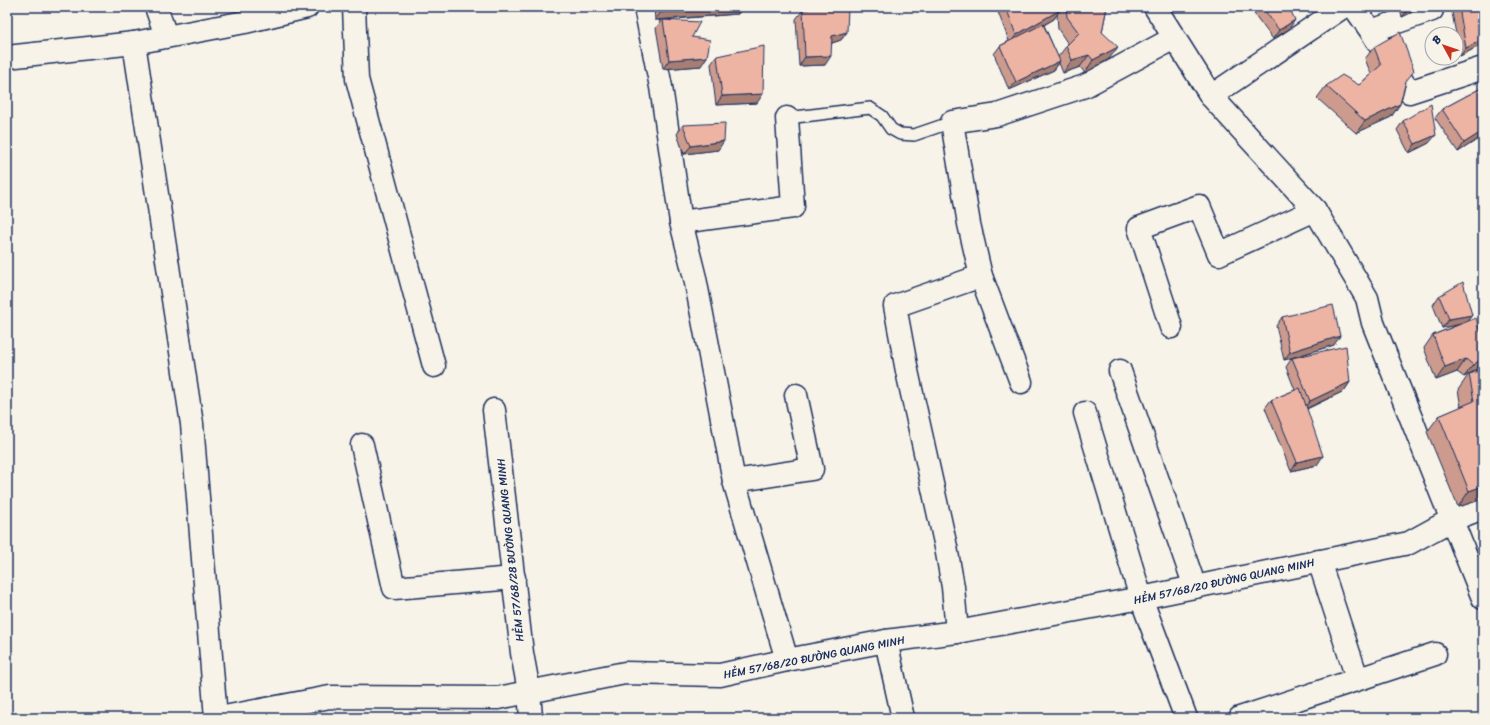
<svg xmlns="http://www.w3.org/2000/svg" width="1490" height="725" viewBox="0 0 1490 725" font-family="Sriracha,sans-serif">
	<rect width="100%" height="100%" fill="#f7f3e8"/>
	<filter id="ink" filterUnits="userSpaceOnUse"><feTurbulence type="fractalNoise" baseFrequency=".025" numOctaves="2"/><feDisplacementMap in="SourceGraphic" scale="8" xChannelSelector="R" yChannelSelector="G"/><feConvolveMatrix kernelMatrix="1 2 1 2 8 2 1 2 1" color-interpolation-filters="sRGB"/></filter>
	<g filter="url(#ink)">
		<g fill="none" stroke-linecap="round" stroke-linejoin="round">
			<defs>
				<polyline id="service" points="787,118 870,108 882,116 891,129 900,134 914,135 952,122"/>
				<g id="minor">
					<polyline points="156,7 166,36"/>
					<polyline points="354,7 357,79 434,366"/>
					<polyline points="645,7 661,87 681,222 695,278 734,481 787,660"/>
					<polyline points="1155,7 1211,96 1315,210 1367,298 1373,323 1483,598"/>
					<polyline points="1354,7 1371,31 1409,92 1483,68"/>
					<polyline points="1371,31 1432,10 1430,7"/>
					<polyline points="134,43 192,424 216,718"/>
					<polyline points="7,57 134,43 245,22 307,7"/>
					<polyline points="1211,96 1343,7"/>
					<polyline points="681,222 793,207 787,118"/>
					<polyline points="1171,327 1139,228 1199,206 1219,254 1315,210"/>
					<polyline points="1120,371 1195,587"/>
					<polyline points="1021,382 981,276 969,224 952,122 997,115 1085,86 1174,38"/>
					<polyline points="494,410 522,653 529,691 531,718"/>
					<polyline points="1085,413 1141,598 1186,718"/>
					<polyline points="362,445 394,588 514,578"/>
					<polyline points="734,481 812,469 796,395"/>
					<polyline points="1319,561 1357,678"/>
					<polyline points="957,632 953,587 946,547 907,371 895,306 981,276"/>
					<polyline points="886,641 903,718"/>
					<polyline points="219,718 330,697 498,698 625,673 720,675 787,660 886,641 957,632 1141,598 1409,543 1451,520 1483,508"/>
					<polyline points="1240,718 1435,654"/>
				</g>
			</defs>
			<use href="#service" stroke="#1b2f5e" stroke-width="14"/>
			<use href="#minor" stroke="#1b2f5e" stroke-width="25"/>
			<use href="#service" stroke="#f7f3e8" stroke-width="11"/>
			<use href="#minor" stroke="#f7f3e8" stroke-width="22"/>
		</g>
		<g fill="#cc9b8d" stroke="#1b2f5e" fill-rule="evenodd">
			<polygon points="654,7 743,7 738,14 663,20 692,37 701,66 663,69 656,28 662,20 655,20"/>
			<path d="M1002,7H1107L1102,32L1109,59L1085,73L1080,67L1063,73L1059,63L1054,70L1009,90L994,54L1000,46L1009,41L998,12ZM1057,14L1058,29L1068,44L1058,57L1044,25L1054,19Z"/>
			<polygon points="1255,7 1289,7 1289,29 1273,39 1252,11"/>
			<polygon points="1399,7 1423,7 1402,17"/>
			<polygon points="1451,7 1483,7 1483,44 1460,56"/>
			<polygon points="803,10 847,32 841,40 832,43 825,65 799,66 796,19"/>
			<polygon points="1374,47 1406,83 1400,104 1391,117 1356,133 1317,98 1326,86 1359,85 1371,74 1365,59"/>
			<polygon points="717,56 757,103 716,105 711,64"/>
			<polygon points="1483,87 1483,136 1458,152 1435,118 1442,109"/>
			<polygon points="1403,121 1429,143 1409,153 1397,130"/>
			<polygon points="683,125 718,150 684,154 677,134"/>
			<polygon points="1439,296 1472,315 1467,322 1480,332 1483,330 1483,499 1458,507 1427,432 1439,416 1461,407 1458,390 1469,374 1478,372 1476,370 1464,377 1457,372 1436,380 1424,348 1433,335 1460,324 1442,328 1433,305"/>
			<polygon points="1282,317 1334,345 1292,358 1350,382 1344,391 1307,409 1317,465 1291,471 1265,408 1271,400 1295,390 1286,367 1292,358 1284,360 1276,326"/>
		</g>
		<g fill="#a67e73" stroke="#1b2f5e">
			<polygon points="719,7 743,7 738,14 655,20 661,12"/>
			<polygon points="1410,7 1423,7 1402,17 1409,8"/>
			<polygon points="1060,10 1054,19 1010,44 1016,35"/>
			<polygon points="1295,20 1289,29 1273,39 1279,30"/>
			<polygon points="847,32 841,40 826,45 832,36"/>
			<polygon points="1483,39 1483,44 1460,56 1466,48"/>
			<polygon points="1118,47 1109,59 1085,73 1093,60"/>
			<polygon points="1089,55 1080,67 1063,73 1072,60"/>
			<polygon points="831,56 825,65 799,66 805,57"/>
			<polygon points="707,57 701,66 663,69 669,60"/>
			<polygon points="1060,61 1054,70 1009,90 1016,82"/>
			<polygon points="763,94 757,103 716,105 722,96"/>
			<polygon points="1400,104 1391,117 1356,133 1365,121"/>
			<polygon points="1483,131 1483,136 1458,152 1464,143"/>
			<polygon points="1436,135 1429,143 1409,153 1415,144"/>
			<polygon points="724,141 718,150 684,154 691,146"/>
			<polygon points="1472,315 1466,323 1442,328 1449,319"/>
			<polygon points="1340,336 1334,345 1284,360 1290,352"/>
			<polygon points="1483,358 1483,360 1476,370 1464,377 1473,365"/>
			<polygon points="1466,359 1457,372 1436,380 1445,367"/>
			<polygon points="1350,382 1344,391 1303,410 1310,401"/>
			<polygon points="1323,456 1317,465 1291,471 1297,462"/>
			<polygon points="1483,486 1483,499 1458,507 1469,491"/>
		</g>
		<g fill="#edb4a4" stroke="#1b2f5e">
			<polygon points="661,7 719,7 661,12"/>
			<polygon points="817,7 848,7 847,32 832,36 831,56 805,57 803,10"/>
			<polygon points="1006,7 1059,7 1060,10 1016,35"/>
			<polygon points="1066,7 1107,7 1102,32 1118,47 1093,60 1089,55 1072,60 1066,46 1079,33 1067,17"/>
			<polygon points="1262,7 1289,7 1295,20 1279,30"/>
			<polygon points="1459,7 1483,7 1483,39 1466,48"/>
			<polygon points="663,20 700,22 692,37 710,40 707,57 669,60"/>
			<polygon points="1043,24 1060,61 1016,82 1000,46"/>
			<polygon points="1400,32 1414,71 1406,81 1400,104 1365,121 1326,86 1342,75 1359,85 1381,65 1374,47"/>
			<polygon points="764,46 763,94 722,96 717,56"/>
			<polygon points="1483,87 1483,131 1464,143 1442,109"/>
			<polygon points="1431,104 1436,135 1415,144 1403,121"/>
			<polygon points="725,123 724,141 691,146 683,125"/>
			<polygon points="1463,282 1472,315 1449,319 1439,296"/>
			<polygon points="1333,305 1340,336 1290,352 1282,317"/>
			<polygon points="1476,318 1480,332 1483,330 1483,358 1473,365 1466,359 1445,367 1433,335"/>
			<polygon points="1346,346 1350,382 1310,401 1292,358"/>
			<polygon points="1483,370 1483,486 1469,491 1439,416 1474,401 1469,374"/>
			<polygon points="1300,388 1323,456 1297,462 1271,400"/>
		</g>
	</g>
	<g text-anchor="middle" stroke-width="3.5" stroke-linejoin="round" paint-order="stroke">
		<g font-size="11" fill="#1b2f5e" stroke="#f7f3e8">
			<text transform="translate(510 550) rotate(-96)" y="4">HẺM 57/68/28 ĐƯỜNG QUANG MINH</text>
			<text transform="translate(1224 581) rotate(-12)" y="4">HẺM 57/68/20 ĐƯỜNG QUANG MINH</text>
			<text transform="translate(814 657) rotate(-11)" y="4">HẺM 57/68/20 ĐƯỜNG QUANG MINH</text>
		</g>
	</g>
	<rect width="1490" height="725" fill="none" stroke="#f7f3e8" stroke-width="24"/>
	<rect x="12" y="12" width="1466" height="701" fill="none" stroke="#1b2f5e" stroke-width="1.5" filter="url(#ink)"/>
	<g transform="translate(1444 46) rotate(310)"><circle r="19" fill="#f7f3e8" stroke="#9fa5b1"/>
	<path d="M0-3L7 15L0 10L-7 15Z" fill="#c8321e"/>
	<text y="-6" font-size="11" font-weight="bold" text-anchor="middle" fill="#1b2f5e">B</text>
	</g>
</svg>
